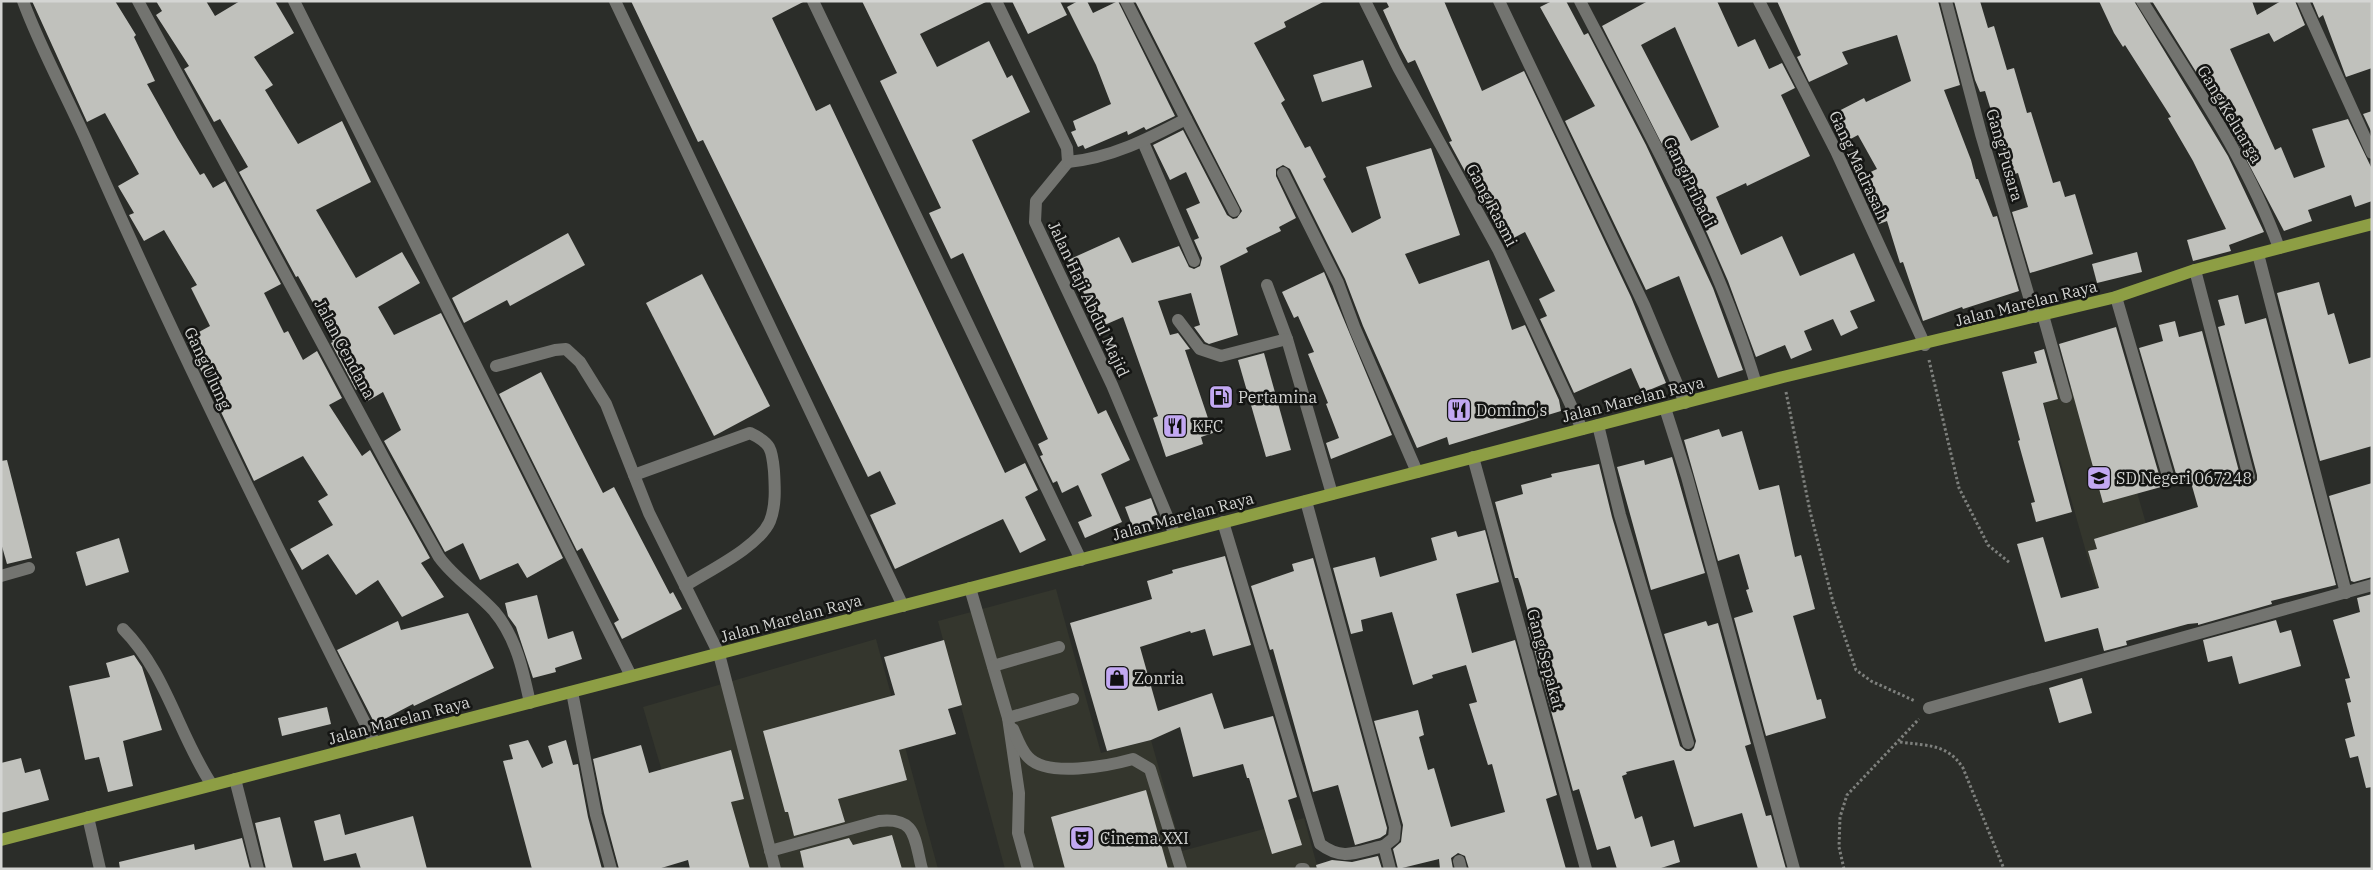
<svg xmlns="http://www.w3.org/2000/svg" width="2373" height="870" viewBox="0 0 2373 870" font-family="'IBM Plex Serif',serif">
	<rect width="100%" height="100%" fill="#2b2d29"/>
	<g fill="#34362d">
		<polygon points="2104,377 2159,569 2096,587 2039,386 2063,379 2066,388"/>
		<polygon points="1056,589 1101,753 1151,740 1182,851 1304,818 1318,869 1005,869 938,621"/>
		<polygon points="876,639 938,869 691,869 643,707"/>
	</g>
	<g fill="#c0c1bc" fill-rule="evenodd">
		<polygon points="32,1 115,1 136,35 134,37 155,81 147,84 178,139 200,175 204,173 213,188 225,181 281,284 264,293 284,333 288,331 303,360 317,351 342,398 329,405 362,456 370,450 430,558 421,563 444,597 402,617 378,580 356,595 328,554 302,570 290,549 333,525 318,501 328,495 303,456 254,481 186,339 210,326 191,288 197,285 164,230 144,241 129,215 134,213 118,186 139,174 105,113 87,122"/>
		<polygon points="156,1 206,1 215,16 240,1 275,1 294,33 254,57 273,85 265,90 298,144 342,121 371,182 316,210 356,278 402,252 420,283 378,307 394,335 441,313 563,558 527,578 518,563 480,580 463,543 445,552 384,441 401,430 383,392 366,402 358,388 356,390 331,343 333,342 317,313 318,312 298,276 296,277 239,172 248,167 220,119 214,122 184,69 189,66 156,15 162,11"/>
		<polygon points="631,1 805,1 772,18 816,111 830,104 1005,473 1025,463 1038,490 1025,497 1046,540 1020,553 1003,519 895,569 870,515 896,504 880,471 868,477 703,140 698,142"/>
		<polygon points="862,1 988,1 920,34 937,67 989,41 1007,78 1012,75 1030,112 972,140 1098,414 1106,410 1130,460 1101,474 1122,522 1085,538 1078,522 1092,516 1078,485 1062,493 1057,481 1053,483 1040,456 1043,455 1038,444 1048,439 963,253 951,259 929,213 941,208 880,81 897,73"/>
		<polygon points="1012,1 1060,1 1067,15 1028,34"/>
		<polygon points="1078,1 1087,1 1093,13 1118,1 1175,116 1146,130 1144,127 1128,135 1127,131 1085,149 1083,145 1078,147 1071,132 1076,130 1073,121 1111,104 1096,65 1067,7"/>
		<polygon points="1135,1 1325,1 1284,22 1286,27 1254,43 1285,100 1281,103 1305,148 1310,146 1326,177 1323,179 1352,233 1381,218 1366,167 1431,148 1460,235 1405,254 1419,284 1489,260 1512,330 1525,325 1559,400 1561,411 1449,445 1447,437 1417,448 1363,326 1345,279 1290,169 1283,165 1276,169 1276,176 1296,218 1279,227 1281,231 1246,248 1248,252 1220,266 1238,335 1209,344 1205,342 1194,327 1200,325 1191,293 1158,301 1170,335 1178,333 1190,349 1185,350 1213,433 1201,437 1203,444 1166,457 1153,418 1158,416 1123,317 1100,327 1068,260 1119,237 1132,263 1179,246 1189,267 1194,269 1200,266 1202,258 1194,240 1199,238 1186,209 1200,203 1186,172 1170,180 1153,145 1183,130 1227,215 1233,219 1237,218 1242,211"/>
		<polygon points="1386,1 1444,1 1482,91 1524,71 1631,297 1666,383 1642,393 1631,368 1574,393 1540,319 1547,316 1539,299 1555,291 1525,232 1504,243 1449,142 1452,141 1415,60 1408,63 1400,48 1383,10 1389,7"/>
		<polygon points="1552,1 1566,1 1584,35 1588,33 1646,145 1713,288 1743,370 1718,378 1679,276 1646,290 1565,121 1595,106 1540,7"/>
		<path d="M1648,1H1717L1738,47L1755,39L1769,69L1782,63L1795,88L1781,95L1810,156L1747,186L1746,183L1716,197L1741,255L1782,236L1800,276L1854,253L1875,301L1850,311L1858,328L1841,336L1833,319L1804,331L1812,350L1791,359L1785,345L1756,357L1728,281L1707,233L1602,26ZM1675,27L1719,127L1691,141L1641,45Z"/>
		<polygon points="1777,1 1938,1 1960,85 1944,90 1971,160 1976,179 1978,179 1993,217 1997,216 2019,291 1963,309 1962,307 1923,321 1903,262 1900,263 1887,221 1879,224 1869,202 1873,200 1862,176 1877,169 1858,135 1845,142 1831,115 1864,98 1866,102 1911,81 1897,35 1842,52 1848,64 1809,82 1797,57 1801,55"/>
		<polygon points="1954,1 1980,1 1988,28 1994,26 2007,70 2014,68 2027,113 2031,112 2053,183 2060,181 2065,197 2075,194 2093,254 2030,273 2012,212 2028,207 2018,173 2011,175 1985,91 1980,92 1975,80"/>
		<polygon points="2099,1 2134,1 2228,156 2264,232 2229,245 2231,251 2193,261 2187,240 2226,229 2193,161 2168,118 2171,117 2125,45 2123,47 2114,33"/>
		<polygon points="2152,1 2252,1 2257,15 2281,1 2295,1 2305,25 2274,42 2269,33 2230,49 2275,150 2281,147 2294,178 2325,167 2312,129 2348,119 2372,169 2372,201 2355,207 2351,195 2308,210 2312,221 2284,231 2224,117"/>
		<polygon points="2312,1 2372,1 2372,68 2346,77 2323,15 2319,18"/>
		<polygon points="1363,60 1372,87 1322,102 1313,75"/>
		<polygon points="2372,111 2372,130 2371,131 2363,114"/>
		<polygon points="568,233 585,265 510,306 507,300 464,323 452,298"/>
		<polygon points="2137,252 2142,272 2097,283 2092,264"/>
		<polygon points="1324,272 1392,435 1331,459 1326,443 1339,438 1326,404 1328,403 1308,354 1314,352 1298,316 1294,318 1282,292"/>
		<polygon points="702,274 770,406 714,436 646,303"/>
		<polygon points="2319,282 2328,315 2334,313 2349,364 2372,357 2372,446 2320,461 2277,293"/>
		<polygon points="2238,295 2245,324 2266,318 2336,585 2271,601 2272,604 2198,625 2198,623 2188,624 2126,641 2127,645 2104,651 2098,628 2045,642 2017,544 2043,537 2061,598 2099,588 2088,551 2097,549 2094,539 2198,507 2190,479 2103,503 2059,344 2116,327 2160,478 2163,482 2170,484 2174,481 2176,474 2139,348 2163,341 2159,325 2175,321 2179,337 2202,331 2241,479 2246,485 2252,485 2257,480 2257,475 2218,327 2225,325 2218,300"/>
		<polygon points="2044,349 2058,399 2043,403 2072,512 2036,522 2031,503 2035,502 2018,441 2020,440 2002,372 2037,363 2034,352"/>
		<polygon points="1264,353 1291,450 1266,457 1238,360"/>
		<polygon points="541,372 603,493 614,487 670,594 673,592 682,609 622,639 614,623 619,620 582,548 577,551 499,394"/>
		<polygon points="1719,429 1722,437 1742,431 1759,490 1779,485 1795,557 1801,555 1815,609 1793,616 1817,700 1821,699 1826,718 1766,736 1734,618 1753,612 1746,590 1749,589 1739,554 1718,561 1684,440"/>
		<polygon points="1672,457 1705,573 1651,590 1617,467 1644,460 1645,465"/>
		<polygon points="7,460 32,558 7,564 1,543 1,461"/>
		<polygon points="1599,464 1612,517 1680,746 1686,751 1691,751 1694,748 1696,741 1664,634 1706,621 1708,626 1718,623 1751,744 1745,746 1766,816 1771,815 1786,869 1758,869 1742,813 1694,827 1674,760 1626,772 1627,774 1622,776 1635,819 1642,816 1651,847 1674,840 1680,862 1658,869 1617,869 1610,846 1597,850 1579,789 1573,791 1528,627 1532,626 1521,587 1518,578 1515,578 1495,502 1523,494 1521,485 1552,477 1551,474"/>
		<polygon points="2372,483 2372,577 2354,582 2351,581 2329,496"/>
		<polygon points="1151,498 1160,522 1134,531 1125,507"/>
		<polygon points="1485,530 1499,582 1456,594 1472,653 1515,640 1557,795 1546,799 1566,869 1469,869 1465,856 1458,853 1451,858 1453,869 1440,869 1439,859 1398,869 1393,849 1401,842 1403,825 1374,721 1418,710 1424,735 1419,737 1428,770 1434,768 1451,827 1505,812 1492,764 1488,765 1469,704 1477,702 1466,665 1432,675 1433,678 1413,685 1392,612 1361,620 1363,631 1351,634 1333,568 1375,557 1380,577 1437,560 1431,538 1456,531 1458,537"/>
		<polygon points="119,538 129,572 86,586 76,552"/>
		<polygon points="1225,556 1251,645 1213,656 1205,629 1191,633 1190,631 1140,647 1158,711 1212,693 1224,729 1273,716 1297,797 1288,800 1302,845 1272,854 1249,778 1247,778 1243,764 1193,777 1180,727 1151,740 1107,751 1070,623 1152,599 1147,581 1173,573 1172,570"/>
		<polygon points="1313,558 1387,828 1386,834 1380,838 1355,845 1338,785 1313,792 1273,649 1270,650 1251,586 1294,571 1292,564"/>
		<polygon points="2372,594 2372,787 2366,788 2358,756 2350,758 2345,739 2355,736 2347,703 2351,702 2345,679 2350,678 2333,620 2360,612 2357,598"/>
		<polygon points="537,595 548,639 573,631 582,659 555,668 556,672 533,678 516,627 508,616 505,603"/>
		<polygon points="468,613 494,668 414,706 413,704 375,724 337,650 398,621 401,630"/>
		<polygon points="2276,620 2280,633 2291,630 2301,666 2239,684 2232,656 2208,662 2203,640"/>
		<polygon points="944,640 962,705 948,709 956,734 899,750 907,780 838,799 845,822 794,836 788,812 785,812 763,731 895,695 884,657"/>
		<polygon points="134,655 142,667 162,730 123,741 133,786 108,792 99,757 85,760 69,686 110,677 106,663"/>
		<polygon points="2082,678 2092,713 2059,723 2049,688"/>
		<polygon points="327,707 331,724 282,736 278,718"/>
		<polygon points="528,740 542,768 553,763 548,746 566,740 573,765 578,764 588,817 602,869 532,869 503,761 513,759 509,745"/>
		<polygon points="641,745 649,773 731,750 744,799 731,802 750,869 690,869 688,860 658,869 619,869 604,813 593,759"/>
		<polygon points="21,758 25,773 40,769 49,800 1,813 1,763"/>
		<polygon points="1146,790 1168,869 1065,869 1051,817"/>
		<polygon points="340,814 345,835 413,816 427,869 361,869 356,853 324,861 314,821"/>
		<polygon points="280,817 293,869 266,869 255,823"/>
		<polygon points="892,835 902,869 804,869 800,851 849,838 853,845"/>
		<polygon points="242,838 250,869 120,869 119,862 194,844 195,850"/>
		<polygon points="1378,856 1382,869 1317,869 1316,865 1332,860 1352,862"/>
	</g>
	<g fill="none" stroke-linecap="round" stroke-linejoin="round">
		<g stroke="#7e807d" stroke-width="3" stroke-dasharray="2.5 2.5" stroke-linecap="butt">
			<polyline points="1929,360 1959,488 1988,545 2010,563"/>
			<polyline points="1786,392 1810,511 1833,602 1856,670 1871,681 1915,701"/>
			<path d="M1900,742C1926,746 1947,743 1963,768L2004,869"/>
			<polyline points="1844,869 1839,847 1840,817 1847,795 1919,719"/>
		</g>
		<g stroke="#737470" stroke-width="12">
			<polyline points="2043,315 2066,397"/>
			<polyline points="496,366 555,350 566,349 580,362 606,404 649,513 719,654 775,869"/>
			<path d="M634,475L750,433C771,443 772,449 774,471C775,488 776,506 770,521C759,547 708,571 685,586"/>
			<polyline points="970,588 1008,718 1019,793 1018,833 1028,869"/>
			<path d="M123,629C166,672 179,736 212,785"/>
			<polyline points="993,666 1059,647"/>
			<polyline points="1008,718 1073,699"/>
			<path d="M1013,729C1017,738 1021,750 1028,757C1047,778 1108,766 1133,759L1150,769L1181,869"/>
			<path d="M770,851L879,821C917,817 914,838 922,869"/>
			<polyline points="1301,869 1304,869"/>
		</g>
		<g stroke="#737470" stroke-width="12">
			<path d="M23,1C41,50 67,96 88,144C177,347 276,545 375,743"/>
			<path d="M138,1L395,479L439,557C454,578 477,592 494,611C516,637 523,670 530,703"/>
			<polyline points="294,1 631,676"/>
			<polyline points="615,1 903,606"/>
			<polyline points="813,1 1081,560"/>
			<polyline points="996,1 1067,148 1068,162 1036,201 1035,222 1112,385 1175,535"/>
			<polyline points="1365,1 1398,67 1498,249 1582,429"/>
			<polyline points="1499,1 1644,305 1685,403"/>
			<path d="M1580,1C1644,125 1716,249 1756,384"/>
			<polyline points="1759,1 1836,151 1925,345"/>
			<polyline points="1946,1 1981,134 2035,317"/>
			<path d="M2142,1C2192,81 2247,159 2279,248"/>
			<polyline points="2303,1 2372,153"/>
			<polyline points="1186,119 1234,211"/>
			<polyline points="1143,142 1194,261"/>
			<path d="M1068,162C1111,158 1148,139 1186,119L1126,1"/>
			<polyline points="1283,173 1338,283 1355,329 1417,472"/>
			<polyline points="2258,254 2346,593"/>
			<polyline points="2195,270 2249,477"/>
			<polyline points="1267,285 1287,339 1332,494"/>
			<polyline points="2116,297 2168,476"/>
			<polyline points="1178,320 1200,349 1221,356 1287,339"/>
			<polyline points="1665,408 1687,477 1794,869"/>
			<polyline points="1598,425 1620,515 1688,743"/>
			<polyline points="1473,457 1586,869"/>
			<polyline points="1306,501 1395,827 1394,838 1384,846"/>
			<path d="M1223,522L1320,844C1344,862 1358,851 1384,846L1390,869"/>
			<polyline points="1,576 29,568"/>
			<polyline points="572,692 596,815 611,869"/>
			<polyline points="1929,708 2372,585"/>
			<polyline points="235,779 258,869"/>
			<polyline points="88,817 100,869"/>
			<polyline points="1459,861 1461,869"/>
		</g>
		<polyline stroke="#8d9e44" stroke-width="12" points="1,840 1783,377 2116,297 2195,270 2372,224"/>
	</g>
	<defs>
		<symbol id="fuel-square" viewBox="-11 -11 22 22"><rect x="-9" y="-9" width="18" height="18" rx="4" fill="#c2a8f2" stroke="#141513"/><path d="M-5.5-6h7V0h2V4h1.3V-2.5L3-4.5l.8-.8L6-3V5H2.5V1h-1V6h-7ZM-4.2-4.7v3.2H.2V-4.7Z" fill="#111"/></symbol>
		<symbol id="restaurant-square" viewBox="-11 -11 22 22"><rect x="-9" y="-9" width="18" height="18" rx="4" fill="#c2a8f2" stroke="#141513"/><path d="M-5-6h1v4h1v-4h1v4h1v-4h1v5L-1.5 .5V6h-2V.5L-5-1ZM5-6V6H3V1.5H1.5Q1.5-4 5-6Z" fill="#111"/></symbol>
		<symbol id="school-square" viewBox="-11 -11 22 22"><rect x="-9" y="-9" width="18" height="18" rx="4" fill="#c2a8f2" stroke="#141513"/><path d="M0-5L7-2L0 1L-7-2ZM-4 1L0 2.5L4 1V4Q0 6-4 4Z" fill="#111"/></symbol>
		<symbol id="shop-square" viewBox="-11 -11 22 22"><rect x="-9" y="-9" width="18" height="18" rx="4" fill="#c2a8f2" stroke="#141513"/><path d="M-5-2.5h2.3a2.7 3.5 0 0 1 5.4 0H5L5.5 6h-11ZM-1.5-2.5h3a1.5 2.3 0 0 0-3 0Z" fill="#111"/></symbol>
		<symbol id="theatre-square" viewBox="-11 -11 22 22"><rect x="-9" y="-9" width="18" height="18" rx="4" fill="#c2a8f2" stroke="#141513"/><path d="M-5-5.5Q0-4 5-5.5V0Q5 5 0 6Q-5 5-5 0ZM-3.3-2.5H-1v1.5H-3.3ZM1-2.5H3.3v1.5H1ZM-2.8 1Q0 5.5 2.8 1Z" fill="#111"/></symbol>
	</defs>
	<g fill-rule="evenodd">
		<use href="#fuel-square" x="1207" y="383" width="28" height="28"/>
		<use href="#restaurant-square" x="1445" y="396" width="28" height="28"/>
		<use href="#restaurant-square" x="1161" y="412" width="28" height="28"/>
		<use href="#school-square" x="2085" y="464" width="28" height="28"/>
		<use href="#shop-square" x="1103" y="664" width="28" height="28"/>
		<use href="#theatre-square" x="1068" y="824" width="28" height="28"/>
	</g>
	<g text-anchor="middle" stroke-width="5" stroke-linejoin="round" paint-order="stroke">
		<g font-size="16" fill="#d4d5d3" stroke="#141513">
			<text transform="translate(2230 114) rotate(59)" y="6">Gang Keluarga</text>
			<text transform="translate(2005 155) rotate(74)" y="6">Gang Pusara</text>
			<text transform="translate(1859 165) rotate(65)" y="6">Gang Madrasah</text>
			<text transform="translate(1690 182) rotate(64)" y="6">Gang Pribadi</text>
			<text transform="translate(1492 205) rotate(62)" y="6">Gang Rasmi</text>
			<text transform="translate(1089 299) rotate(65)" y="6">Jalan Haji Abdul Majid</text>
			<text transform="translate(2026 303) rotate(-14)" y="6">Jalan Marelan Raya</text>
			<text transform="translate(345 349) rotate(62)" y="6">Jalan Cendana</text>
			<text transform="translate(208 368) rotate(65)" y="6">Gang Ulung</text>
			<text transform="translate(1633 399) rotate(-14)" y="6">Jalan Marelan Raya</text>
			<text transform="translate(1183 516) rotate(-15)" y="6">Jalan Marelan Raya</text>
			<text transform="translate(791 618) rotate(-15)" y="6">Jalan Marelan Raya</text>
			<text transform="translate(1546 659) rotate(75)" y="6">Gang Sepakat</text>
			<text transform="translate(399 720) rotate(-15)" y="6">Jalan Marelan Raya</text>
		</g>
		<g font-size="16" fill="#d4d5d3" stroke="#141513" text-anchor="start">
			<text x="1238" y="403">Pertamina</text>
			<text x="1476" y="416">Domino's</text>
			<text x="1192" y="432">KFC</text>
			<text x="2116" y="484">SD Negeri 067248</text>
			<text x="1134" y="684">Zonria</text>
			<text x="1100" y="844">Cinema XXI</text>
		</g>
	</g>
	<rect width="2373" height="870" fill="none" stroke="#d4d5d3" stroke-width="5"/>
</svg>
